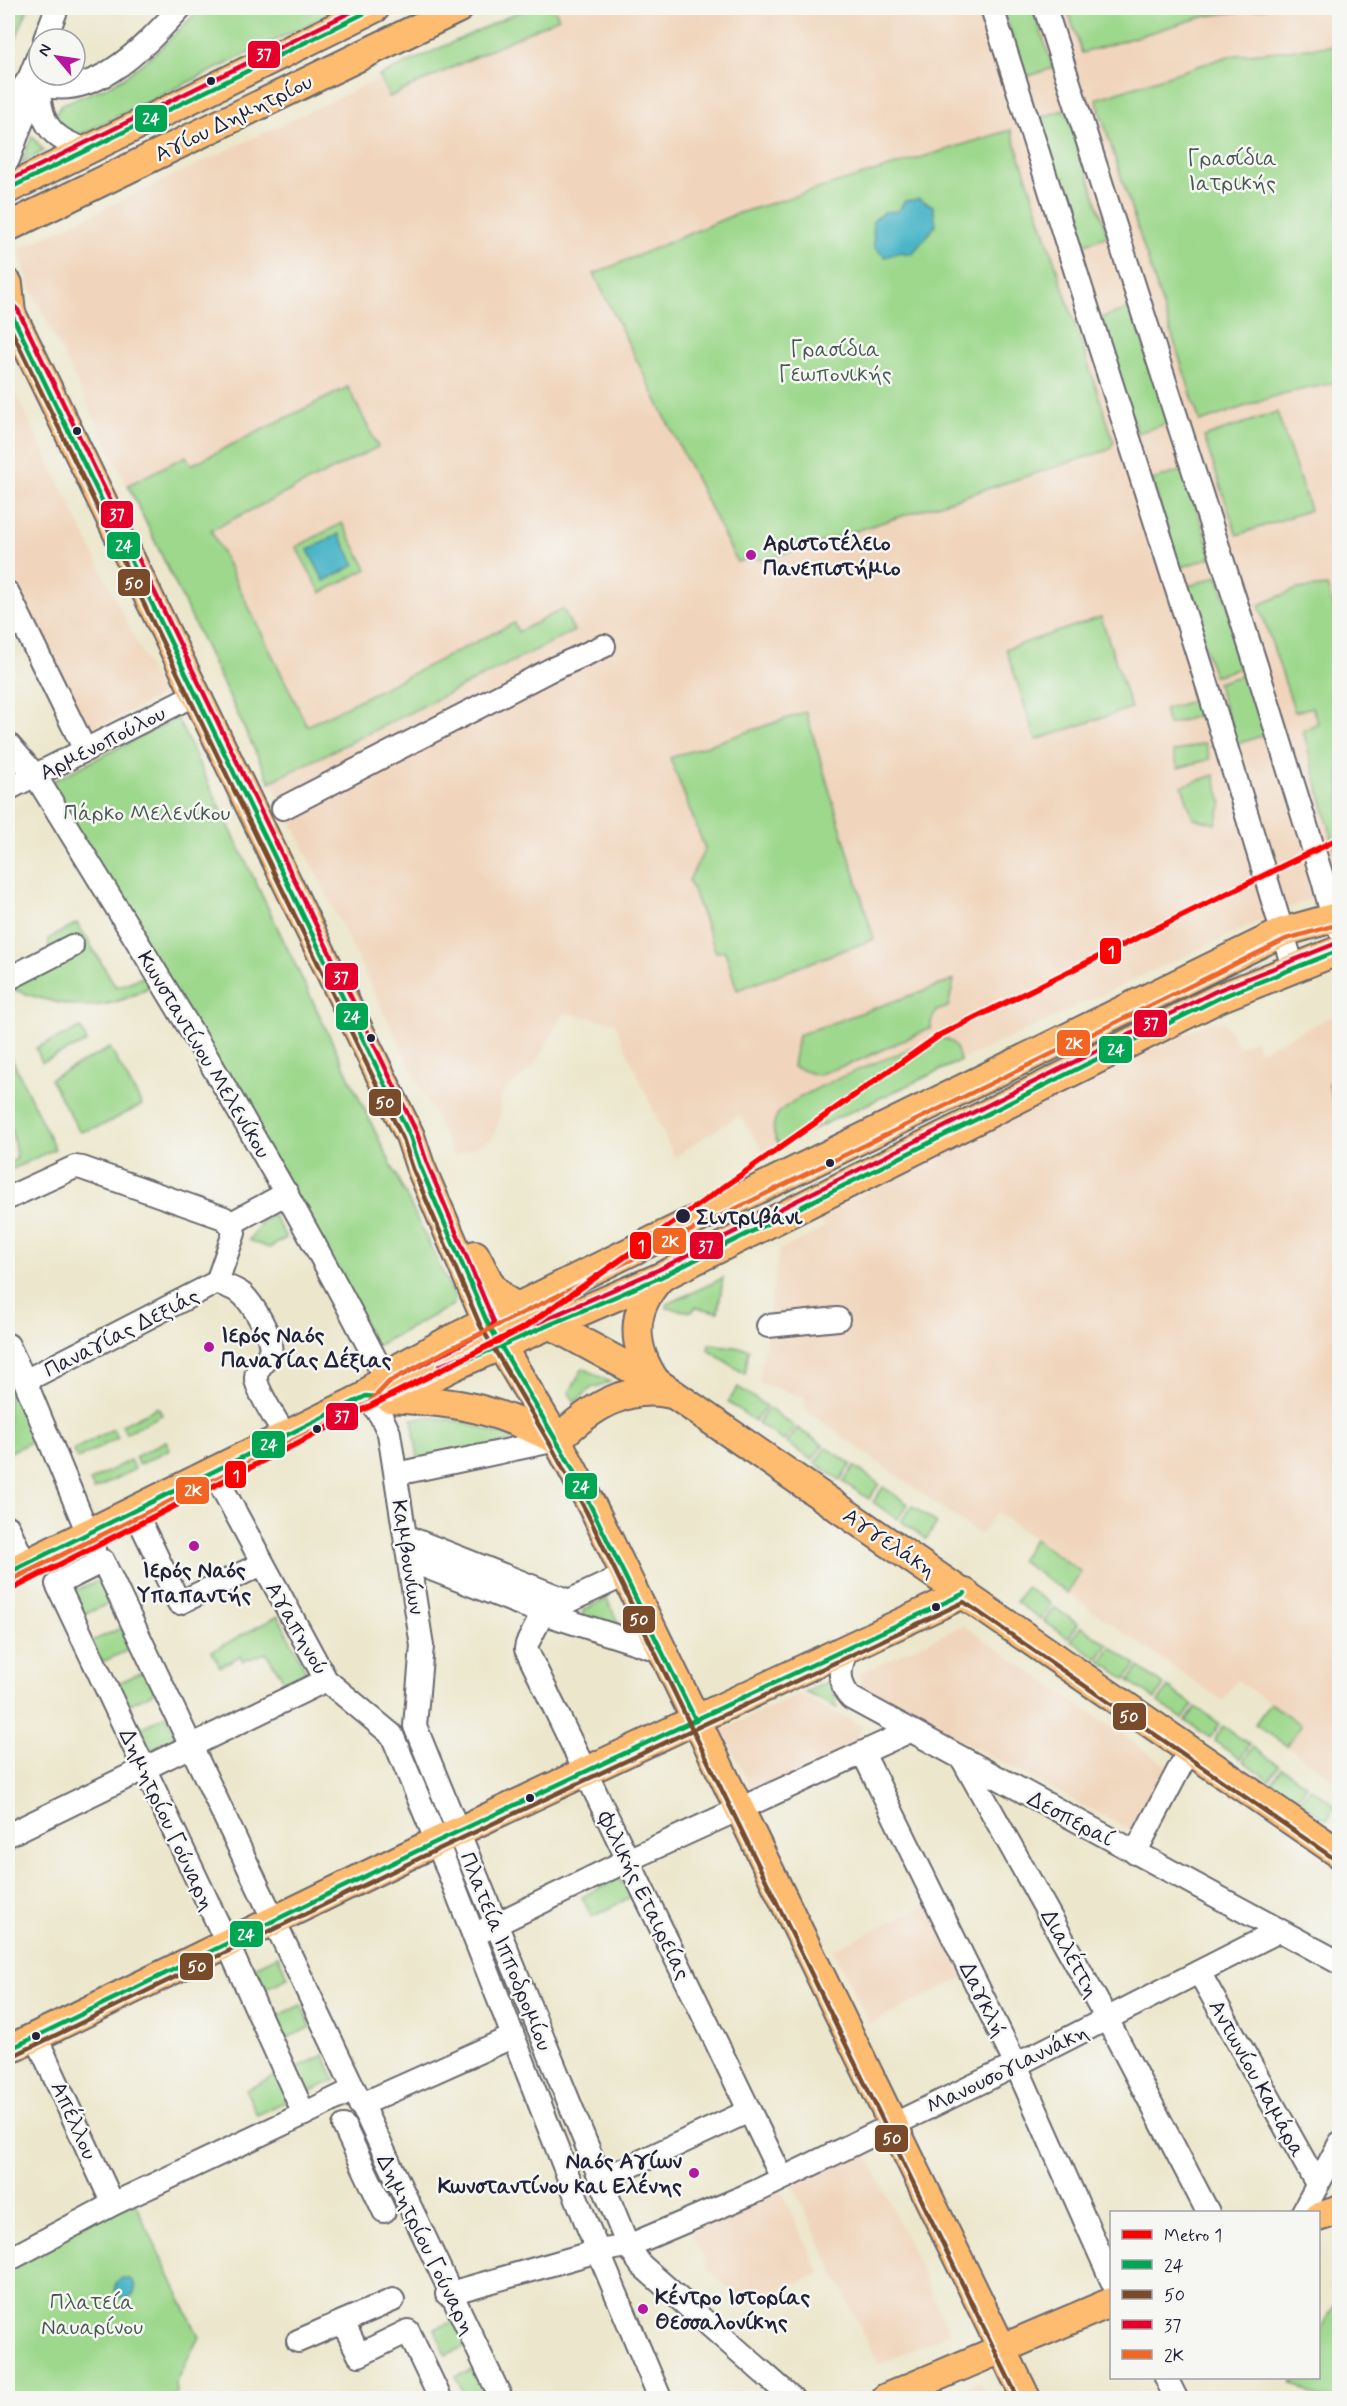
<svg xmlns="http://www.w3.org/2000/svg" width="1347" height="2406" viewBox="0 0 1347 2406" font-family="Mynerve,sans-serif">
	<rect width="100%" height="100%" fill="#f6f6f2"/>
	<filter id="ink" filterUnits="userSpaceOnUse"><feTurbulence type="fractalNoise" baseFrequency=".0167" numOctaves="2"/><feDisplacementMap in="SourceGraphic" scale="12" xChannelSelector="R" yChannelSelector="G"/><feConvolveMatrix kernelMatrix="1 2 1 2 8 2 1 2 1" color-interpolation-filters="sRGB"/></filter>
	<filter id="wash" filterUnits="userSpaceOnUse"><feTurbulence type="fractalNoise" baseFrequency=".008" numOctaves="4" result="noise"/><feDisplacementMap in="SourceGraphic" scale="24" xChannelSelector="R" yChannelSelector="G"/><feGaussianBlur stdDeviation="1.35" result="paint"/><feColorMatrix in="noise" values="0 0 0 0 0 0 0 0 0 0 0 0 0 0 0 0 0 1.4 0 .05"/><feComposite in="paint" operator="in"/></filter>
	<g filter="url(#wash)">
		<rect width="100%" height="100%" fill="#ece7cc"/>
		<g fill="#f0d5bc">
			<polygon points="527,8 1339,8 1339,889 1310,899 1259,921 765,1152 739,1115 674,1157 614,1022 565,1013 533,1067 501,1095 500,1119 491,1139 454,1156 29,284 19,249"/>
			<polygon points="8,377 162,695 81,735 8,580"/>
			<polygon points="1339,1013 1339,1783 1287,1746 1301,1725 1237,1680 1223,1701 1067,1593 1081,1572 997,1512 980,1535 807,1411 804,1397 759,1382 779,1251 824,1228 819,1217 969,1138 1207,1023 1223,1021 1239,1047 1254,1040 1260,1051"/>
			<polygon points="963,1625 1168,1767 1134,1832 860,1687 861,1673"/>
			<polygon points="798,1694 863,1726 851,1749 754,1794 723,1730"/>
			<polygon points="928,1904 964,1977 870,2024 833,1950"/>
			<polygon points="864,2147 950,2333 878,2365 792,2183"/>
			<polygon points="781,2190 820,2273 748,2305 707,2268 691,2232"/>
			<polygon points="979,2382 988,2398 943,2398"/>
		</g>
		<g fill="#9dd88c" stroke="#607d64" stroke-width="1.5">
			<polygon points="8,8 28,8 8,58"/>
			<polygon points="201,8 342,8 75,137 59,128 54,117 62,104 107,87 125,77 160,49"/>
			<polygon points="527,8 554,8 559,18 389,97 379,76"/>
			<polygon points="1003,8 1033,8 1053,68 1025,77"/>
			<polygon points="1067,8 1267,8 1206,16 1082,53"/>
			<polygon points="1339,45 1339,382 1281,394 1200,422 1096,99 1229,56"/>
			<polygon points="1066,109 1108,236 1079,246 1038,119"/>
			<polygon points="1011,130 1114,442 1108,450 765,560 752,558 737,562 594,274 736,214"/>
			<polygon points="32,136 44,151 21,163"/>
			<polygon points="1132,308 1169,423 1137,433 1100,318"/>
			<polygon points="348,387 378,447 211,530 307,726 514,623 518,632 563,609 574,631 270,782 128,485 186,456 191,465"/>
			<polygon points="1277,412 1310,510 1237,535 1204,437"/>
			<polygon points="1184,470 1212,557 1179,568 1152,480"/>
			<polygon points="342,523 367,569 321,593 296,547"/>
			<polygon points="1218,576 1247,666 1214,676 1186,587"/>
			<polygon points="1327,586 1339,627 1339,675 1331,678 1340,701 1339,863 1303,731 1318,723 1312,707 1295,712 1259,605 1297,589"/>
			<polygon points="1101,617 1131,708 1036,740 1006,649"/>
			<polygon points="1249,673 1268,734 1236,744 1217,683"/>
			<polygon points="1196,700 1200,715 1168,725 1164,709"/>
			<polygon points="806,712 874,939 737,990 725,951 716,952 689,880 705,849 670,758"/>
			<polygon points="177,718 455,1298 453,1305 376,1346 49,783"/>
			<polygon points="1205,743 1210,759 1178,768 1173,752"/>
			<polygon points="1214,775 1222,803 1216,824 1193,818 1182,786"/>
			<path d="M77,923L116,987L146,976L152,985C103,1016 66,1008 15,990L10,984L51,962L48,939Z"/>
			<polygon points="954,980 948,1007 936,1011 931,1022 931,1028 855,1062 816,1075 793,1067 798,1035"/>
			<polygon points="81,1028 87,1042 42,1062 36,1048"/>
			<path d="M938,1038C954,1037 957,1048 960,1061L779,1145C773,1134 771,1127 777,1115C792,1092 907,1051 938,1038Z"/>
			<polygon points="110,1048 142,1105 103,1125 80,1132 50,1079"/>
			<polygon points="8,1051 55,1149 8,1171 8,1163 17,1159 8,1111"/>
			<polygon points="1339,1079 1340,1079 1339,1119 1328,1083"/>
			<polygon points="273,1214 286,1238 269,1248 249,1240 264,1219"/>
			<polygon points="723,1278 718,1312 695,1307 692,1312 667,1308 666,1305"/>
			<polygon points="709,1344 749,1349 745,1374 708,1350"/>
			<polygon points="8,1368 41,1437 8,1453"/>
			<polygon points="583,1368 610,1382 591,1388 575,1402 569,1393"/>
			<polygon points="738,1387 766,1406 755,1421 728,1402"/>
			<polygon points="158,1407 162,1415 126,1433 122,1425"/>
			<polygon points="768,1408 794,1426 784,1441 758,1423"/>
			<polygon points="429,1417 464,1422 516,1440 419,1463 412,1419"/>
			<polygon points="797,1428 823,1445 812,1460 787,1443"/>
			<polygon points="113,1429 118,1438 77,1459 73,1450"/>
			<polygon points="166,1441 170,1449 139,1465 135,1457"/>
			<polygon points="826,1447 851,1464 840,1480 815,1463"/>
			<polygon points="130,1460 135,1469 94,1490 90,1481"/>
			<polygon points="854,1466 879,1484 869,1499 843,1482"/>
			<polygon points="883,1487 908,1504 897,1519 873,1502"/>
			<polygon points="912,1506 937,1523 926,1539 901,1521"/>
			<polygon points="1034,1539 1081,1572 1067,1593 1020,1560"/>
			<polygon points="102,1579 112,1602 80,1616 70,1593"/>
			<polygon points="1026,1587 1051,1604 1041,1619 1016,1602"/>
			<polygon points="607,1599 621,1629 583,1616 583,1610"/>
			<polygon points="1054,1607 1078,1624 1068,1638 1044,1621"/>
			<polygon points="278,1616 307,1673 286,1683 266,1653 243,1661 240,1656 220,1667 212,1651"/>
			<polygon points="1081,1626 1108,1645 1098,1659 1071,1640"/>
			<polygon points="123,1627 133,1648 102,1662 92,1641"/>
			<polygon points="1111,1647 1136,1665 1126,1679 1101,1662"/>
			<polygon points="1139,1667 1164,1685 1155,1699 1129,1681"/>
			<polygon points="142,1672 143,1674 146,1673 155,1692 124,1707 114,1685"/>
			<polygon points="831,1680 837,1708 805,1692"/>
			<polygon points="1168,1687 1193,1705 1183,1719 1158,1702"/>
			<polygon points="1270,1703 1301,1725 1287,1746 1255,1724"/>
			<polygon points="1196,1707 1220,1724 1210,1738 1186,1721"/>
			<polygon points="166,1715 176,1737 145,1752 135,1731"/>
			<polygon points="1223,1726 1250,1745 1240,1759 1214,1741"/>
			<polygon points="1253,1747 1279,1766 1269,1780 1243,1761"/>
			<polygon points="1282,1768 1307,1785 1297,1800 1272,1782"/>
			<polygon points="1310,1788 1336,1806 1327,1820 1300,1802"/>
			<polygon points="619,1878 622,1884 626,1882 633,1896 592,1917 582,1897"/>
			<polygon points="278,1956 288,1978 258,1992 248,1970"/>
			<polygon points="301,2005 311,2027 281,2041 271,2019"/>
			<polygon points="324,2055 335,2080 305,2094 294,2069"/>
			<polygon points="283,2072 295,2097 257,2115 246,2090"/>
			<polygon points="134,2201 199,2337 175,2383 176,2393 168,2398 8,2398 8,2260"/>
			<polygon points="1339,2296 1339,2398 1318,2398 1291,2383 1294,2378 1318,2378 1319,2334"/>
			<polygon points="459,2319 470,2344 446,2355 435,2329"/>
			<polygon points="481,2366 492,2391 475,2398 466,2398 456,2377"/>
		</g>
		<g fill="#4ab5c7" stroke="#366c81" stroke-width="1.5">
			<polygon points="919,199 933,206 936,225 912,254 900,252 885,257 874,247 873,221 884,212 898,211 905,201"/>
			<polygon points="339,534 355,565 324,581 308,550"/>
			<circle cx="125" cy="2288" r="10"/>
		</g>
	</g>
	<g filter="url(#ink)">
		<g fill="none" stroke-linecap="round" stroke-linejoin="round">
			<defs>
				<g id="minor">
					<polyline points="992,8 1207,684 1293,967"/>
					<polyline points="1045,8 1256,665 1323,880 1333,918 1340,930"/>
					<polyline points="45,39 57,8"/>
					<path d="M29,79C87,111 146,45 180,8"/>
					<path d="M39,84C39,120 49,139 86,149"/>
					<polyline points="8,110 28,80"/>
					<polyline points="8,160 25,113 29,79 39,54"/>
					<polyline points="8,593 85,750"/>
					<path d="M8,744L35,775C157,973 279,1169 384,1376"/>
					<polyline points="8,789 196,694"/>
					<polyline points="283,808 550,670 604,646"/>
					<polyline points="8,979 72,946"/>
					<polyline points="8,1198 75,1167 82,1168 224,1218 231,1225 234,1233 217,1282 25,1381"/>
					<polyline points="230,1224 287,1193"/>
					<path d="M217,1282C225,1286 234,1288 242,1294C252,1303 274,1338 270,1351C267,1361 255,1368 256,1379C257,1391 279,1425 286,1437"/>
					<polyline points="768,1326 838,1319"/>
					<polyline points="8,1345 25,1381 94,1548"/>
					<polyline points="366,1396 381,1416 389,1433 422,1646 415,1726 628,2246 641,2265 792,2398"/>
					<polyline points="214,1473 326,1680 392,1735 437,1842 588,2227 660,2398"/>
					<polyline points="396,1474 557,1440"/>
					<polyline points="135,1511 179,1603 262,1564"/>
					<polyline points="8,1527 25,1564"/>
					<polyline points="407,1537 569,1601"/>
					<polyline points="411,1561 543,1613 662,1651"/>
					<polyline points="625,1575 543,1613 527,1644 526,1649 782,2178"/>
					<path d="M848,1649C839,1665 837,1684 851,1698L1340,1963"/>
					<polyline points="863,1753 1016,2065 1112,2281"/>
					<polyline points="963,1760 1107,2019 1208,2212"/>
					<polyline points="8,1835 326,1680"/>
					<polyline points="1135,1853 1189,1750"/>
					<polyline points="482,1931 630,1859 910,1731"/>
					<polyline points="1199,1972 1317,2184"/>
					<polyline points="36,2037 113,2204"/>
					<polyline points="353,2090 304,2114 228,1945 57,1584 103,1561 501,2398"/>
					<polyline points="360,2105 512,2037"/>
					<polyline points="344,2126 384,2211"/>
					<polyline points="601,2180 749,2111"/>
					<polyline points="1303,2212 1340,2143"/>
					<polyline points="8,2260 113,2204 304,2114"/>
					<polyline points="447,2294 598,2251 628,2246 757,2191 1016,2065 1279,1931"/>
					<polyline points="343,2322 359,2355 408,2331 440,2398"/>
					<polyline points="298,2341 393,2300"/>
					<polyline points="1166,2378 1176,2398"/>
				</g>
				<g id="major">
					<polyline points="8,189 375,8"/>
					<polyline points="8,227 459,8"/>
					<polyline points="8,284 11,313"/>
					<polyline points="8,310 11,313 410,1136 420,1166 487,1322 557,1440 594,1510 1026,2398"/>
					<polyline points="475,1255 491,1286 505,1300 656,1382 1340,1854"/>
					<path d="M656,1382C631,1346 630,1310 661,1277"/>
					<path d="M389,1398C414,1400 440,1401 464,1406C497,1412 527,1426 557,1440"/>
					<polyline points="390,1398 458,1364 661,1277 1219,998 1340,950"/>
					<path d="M557,1440C588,1410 626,1383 671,1394"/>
					<polyline points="8,1573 366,1396 384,1376 448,1341 1283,932 1340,916"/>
					<polyline points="8,2050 419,1850 965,1593"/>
					<polyline points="1318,2217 1340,2210"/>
					<polyline points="886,2398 1112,2302"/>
				</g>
			</defs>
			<use href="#minor" stroke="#69676e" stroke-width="26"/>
			<use href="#major" stroke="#69676e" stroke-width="32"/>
			<use href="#minor" stroke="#fff" stroke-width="22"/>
			<use href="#major" stroke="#febc70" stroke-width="28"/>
			<defs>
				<g id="bus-1">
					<polyline points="8,189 375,8"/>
					<polyline points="8,311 11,313 410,1136 420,1166 487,1322 571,1466 696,1721"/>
					<polyline points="8,1573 366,1396 390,1398 458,1364 661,1277 1219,998 1340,950"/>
					<polyline points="8,2050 419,1850 965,1593"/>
				</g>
				<g id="bus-2">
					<polyline points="8,323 403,1139 413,1169 480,1325 550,1444 587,1513 1018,2398"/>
					<polyline points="11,2057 422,1857 964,1602 1336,1860"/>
				</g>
				<g id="bus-3">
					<polyline points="8,181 359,8"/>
					<polyline points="439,1366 658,1270 1216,991 1337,943"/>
					<polyline points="11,1580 369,1403 389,1382 490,1329 494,1322 427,1163 417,1133 18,310 13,305"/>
				</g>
				<polyline id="bus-4" points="11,1580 369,1403 389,1382 451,1348 1286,939 1340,924"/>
			</defs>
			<use href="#bus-1" stroke="#f6f6f2" stroke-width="9"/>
			<use href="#bus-2" stroke="#f6f6f2" stroke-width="9"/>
			<use href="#bus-3" stroke="#f6f6f2" stroke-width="9"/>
			<use href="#bus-4" stroke="#f6f6f2" stroke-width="9"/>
			<use href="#bus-1" stroke="#00a651" stroke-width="4.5"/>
			<use href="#bus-2" stroke="#7a4b2a" stroke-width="4.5"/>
			<use href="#bus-3" stroke="#e4002b" stroke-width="4.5"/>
			<use href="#bus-4" stroke="#f26522" stroke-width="4.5"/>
			<defs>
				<polyline id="metro-1" points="8,1591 525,1327 940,1035 1340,838"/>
			</defs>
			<use href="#metro-1" stroke="#f6f6f2" stroke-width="10"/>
			<use href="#metro-1" stroke="#f00" stroke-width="6"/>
		</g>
	</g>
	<g fill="#22223b" stroke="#f6f6f2" stroke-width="2">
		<circle cx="211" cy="81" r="5"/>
		<circle cx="77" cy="431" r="5"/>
		<circle cx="371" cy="1038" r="5"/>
		<circle cx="830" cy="1163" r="5"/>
		<circle cx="683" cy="1216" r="8"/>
		<circle cx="317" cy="1429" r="5"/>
		<circle cx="936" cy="1607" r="5"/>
		<circle cx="530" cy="1798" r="5"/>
		<circle cx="36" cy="2036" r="5"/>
	</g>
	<g fill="#b5179e" stroke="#f6f6f2" stroke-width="2">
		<circle cx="751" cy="555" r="6"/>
		<circle cx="209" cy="1347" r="6"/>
		<circle cx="194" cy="1546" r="6"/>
		<circle cx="694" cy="2173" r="6"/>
		<circle cx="643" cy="2309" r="6"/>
	</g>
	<g text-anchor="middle" stroke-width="5" stroke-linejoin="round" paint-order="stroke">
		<g font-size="22" fill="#22223b" stroke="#f6f6f2">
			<text transform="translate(233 117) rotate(-26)" y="8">Αγίου Δημητρίου</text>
			<text transform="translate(102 742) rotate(-27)" y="8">Αρμενοπούλου</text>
			<text transform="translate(205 1054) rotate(59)" y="8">Κωνσταντίνου Μελενίκου</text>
			<text transform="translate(121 1332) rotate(-27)" y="8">Παναγίας Δεξιάς</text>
			<text transform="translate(890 1542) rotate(34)" y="8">Αγγελάκη</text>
			<text transform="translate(409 1557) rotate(81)" y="8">Καμβουνίων</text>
			<text transform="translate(298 1628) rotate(60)" y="8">Αγαπηνού</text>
			<text transform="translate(1071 1818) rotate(28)" y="8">Δεσπεραί</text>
			<text transform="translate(168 1819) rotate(65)" y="8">Δημητρίου Γούναρη</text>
			<text transform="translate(645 1895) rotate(64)" y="8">Φιλικής Εταιρείας</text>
			<text transform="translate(507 1951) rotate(68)" y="8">Πλατεία Ιπποδρομίου</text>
			<text transform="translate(1071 1953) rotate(61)" y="8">Διαλέττη</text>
			<text transform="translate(984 1999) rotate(64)" y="8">Δαγκλή</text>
			<text transform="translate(1007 2068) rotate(-26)" y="8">Μανουσογιαννάκη</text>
			<text transform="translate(1258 2078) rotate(61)" y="8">Αντωνίου Καμάρα</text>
			<text transform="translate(75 2120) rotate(66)" y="8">Απέλλου</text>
			<text transform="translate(427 2244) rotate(64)" y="8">Δημητρίου Γούναρη</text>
		</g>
		<g font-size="22" fill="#475953" stroke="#f6f6f2">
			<text x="1232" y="165">Γρασίδια<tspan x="1232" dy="25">Ιατρικής</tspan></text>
			<text x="835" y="356">Γρασίδια<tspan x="835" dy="25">Γεωπονικής</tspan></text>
			<text x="147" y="820">Πάρκο Μελενίκου</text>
			<text x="92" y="2309">Πλατεία<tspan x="92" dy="25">Ναυαρίνου</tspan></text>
		</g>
		<g font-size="22" font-weight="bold" fill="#22223b" stroke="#f6f6f2" text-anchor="start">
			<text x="763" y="550">Αριστοτέλειο<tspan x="763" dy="25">Πανεπιστήμιο</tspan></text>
			<text x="221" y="1342">Ιερός Ναός<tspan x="221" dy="25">Παναγίας Δέξιας</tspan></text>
			<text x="194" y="1577" text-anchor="middle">Ιερός Ναός<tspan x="194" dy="25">Υπαπαντής</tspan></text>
			<text x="682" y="2168" text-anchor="end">Ναός Αγίων<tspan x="682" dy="25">Κωνσταντίνου και Ελένης</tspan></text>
			<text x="655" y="2304">Κέντρο Ιστορίας<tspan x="655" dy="25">Θεσσαλονίκης</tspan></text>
		</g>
		<g font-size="22" font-weight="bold" fill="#22223b" stroke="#f6f6f2" text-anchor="start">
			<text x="696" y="1224">Σιντριβάνι</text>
		</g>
	</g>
	<g stroke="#f6f6f2" stroke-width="2">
		<rect x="247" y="40" width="34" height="29" rx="6" fill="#e4002b"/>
		<rect x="134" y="104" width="34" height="29" rx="6" fill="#00a651"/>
		<rect x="100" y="500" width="34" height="29" rx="6" fill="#e4002b"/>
		<rect x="106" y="531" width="35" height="29" rx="6" fill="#00a651"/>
		<rect x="117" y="568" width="34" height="29" rx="6" fill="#7a4b2a"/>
		<rect x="1099" y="937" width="23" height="28" rx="6" fill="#f00"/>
		<rect x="324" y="962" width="35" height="29" rx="6" fill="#e4002b"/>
		<rect x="335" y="1002" width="34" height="29" rx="6" fill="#00a651"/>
		<rect x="1133" y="1009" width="35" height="29" rx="6" fill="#e4002b"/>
		<rect x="1056" y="1029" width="35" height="28" rx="6" fill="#f26522"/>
		<rect x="1098" y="1035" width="35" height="29" rx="6" fill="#00a651"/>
		<rect x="368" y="1088" width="34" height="29" rx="6" fill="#7a4b2a"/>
		<rect x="652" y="1227" width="35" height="28" rx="6" fill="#f26522"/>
		<rect x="629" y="1231" width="23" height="29" rx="6" fill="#f00"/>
		<rect x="689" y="1231" width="35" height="29" rx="6" fill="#e4002b"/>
		<rect x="325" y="1402" width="34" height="29" rx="6" fill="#e4002b"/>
		<rect x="251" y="1430" width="35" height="29" rx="6" fill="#00a651"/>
		<rect x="224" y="1460" width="23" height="29" rx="6" fill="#f00"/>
		<rect x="564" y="1472" width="34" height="28" rx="6" fill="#00a651"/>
		<rect x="175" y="1476" width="35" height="29" rx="6" fill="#f26522"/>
		<rect x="622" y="1605" width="34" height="29" rx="6" fill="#7a4b2a"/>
		<rect x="1112" y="1702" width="35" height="29" rx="6" fill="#7a4b2a"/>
		<rect x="229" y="1920" width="35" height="28" rx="6" fill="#00a651"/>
		<rect x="179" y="1952" width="35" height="29" rx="6" fill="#7a4b2a"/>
		<rect x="874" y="2124" width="35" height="29" rx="6" fill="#7a4b2a"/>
	</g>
	<g font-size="16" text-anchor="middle" font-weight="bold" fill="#fff">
		<text x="264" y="60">37</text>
		<text x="151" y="124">24</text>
		<text x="117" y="520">37</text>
		<text x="124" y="551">24</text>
		<text x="134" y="589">50</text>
		<text x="1111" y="957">1</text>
		<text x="341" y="983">37</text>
		<text x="352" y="1022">24</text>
		<text x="1151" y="1029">37</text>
		<text x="1074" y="1049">2Κ</text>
		<text x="1116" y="1055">24</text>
		<text x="385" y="1108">50</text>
		<text x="670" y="1247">2Κ</text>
		<text x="641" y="1251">1</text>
		<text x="706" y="1252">37</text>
		<text x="342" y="1422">37</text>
		<text x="269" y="1450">24</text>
		<text x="236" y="1481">1</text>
		<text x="581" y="1492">24</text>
		<text x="193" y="1496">2Κ</text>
		<text x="639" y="1625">50</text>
		<text x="1129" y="1722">50</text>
		<text x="246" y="1940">24</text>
		<text x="197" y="1972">50</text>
		<text x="892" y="2144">50</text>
	</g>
	<rect width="1347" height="2406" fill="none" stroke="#f6f6f2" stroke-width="30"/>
	<rect x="1110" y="2211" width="210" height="168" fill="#f6f6f2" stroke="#a1a1a9" stroke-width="1.5"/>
	<rect x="1122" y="2230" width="30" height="9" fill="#ff0000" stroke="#a1a1a9" stroke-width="1.5"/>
	<text x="1164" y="2241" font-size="18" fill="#22223b">Metro 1</text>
	<rect x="1122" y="2260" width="30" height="9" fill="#00a651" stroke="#a1a1a9" stroke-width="1.5"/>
	<text x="1164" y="2271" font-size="18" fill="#22223b">24</text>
	<rect x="1122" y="2290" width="30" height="9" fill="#7a4b2a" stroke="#a1a1a9" stroke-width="1.5"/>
	<text x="1164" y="2301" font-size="18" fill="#22223b">50</text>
	<rect x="1122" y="2320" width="30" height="9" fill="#e4002b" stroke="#a1a1a9" stroke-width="1.5"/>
	<text x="1164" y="2331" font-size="18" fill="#22223b">37</text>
	<rect x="1122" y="2350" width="30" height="9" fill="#f26522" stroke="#a1a1a9" stroke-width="1.5"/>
	<text x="1164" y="2361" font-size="18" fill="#22223b">2Κ</text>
	<g transform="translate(57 57) rotate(299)"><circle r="28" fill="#f6f6f2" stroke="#a1a1a9" stroke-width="1.5"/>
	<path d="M0-4.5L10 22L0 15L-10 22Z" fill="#b5179e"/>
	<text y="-9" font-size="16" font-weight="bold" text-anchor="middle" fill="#22223b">N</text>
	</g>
</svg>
